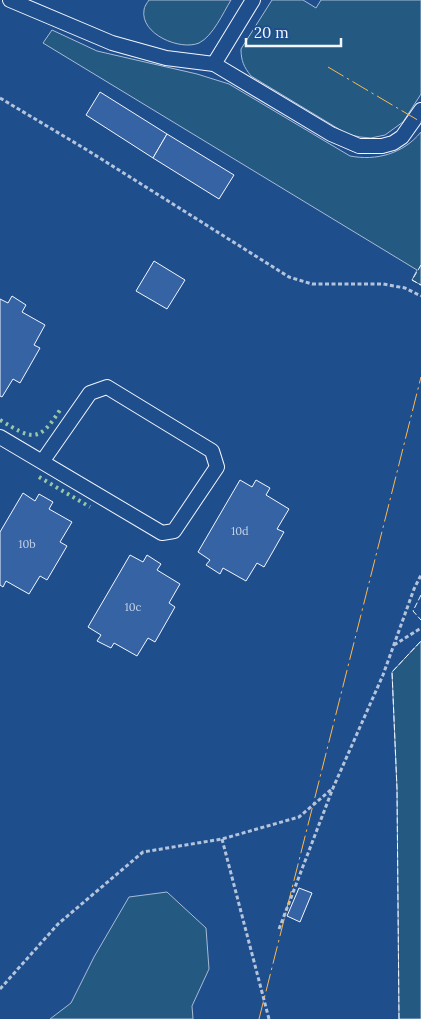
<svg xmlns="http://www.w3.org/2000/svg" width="421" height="1019" viewBox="0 0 421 1019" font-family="Lora,serif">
	<rect width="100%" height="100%" fill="#1f4e8c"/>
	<g fill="#245a82" stroke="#a8bbd7">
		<path d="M149,0H231C223,13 213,36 199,43C180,51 140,34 144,10C144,7 147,3 149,0Z"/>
		<path d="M272,0H303L316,8L321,0H421V94L403,122L385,135L371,138L360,137L347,134L251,76C244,67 241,61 241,49Z"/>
		<path d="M52,30L97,51L197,74L229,84L350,156C376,161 403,154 421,132V285L412,280L417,270L43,43Z"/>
		<polygon points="421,641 421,1019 399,1019 397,789 392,672"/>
		<polygon points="167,892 206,928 209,969 192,1006 193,1019 50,1019 71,1003 94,957 129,897"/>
	</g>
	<g fill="#3563a3" stroke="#f2f6ff">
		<polygon points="100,92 167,134 153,158 86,115"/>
		<polygon points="167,134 234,175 219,199 153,158"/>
		<polygon points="154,261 185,280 167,309 136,291"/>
		<polygon points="12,296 26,305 22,312 45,325 34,345 40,348 20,383 13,379 2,397 0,396 0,299 8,303"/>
		<polygon points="240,480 252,487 256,480 270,488 266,495 289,509 277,529 284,532 264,567 257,563 246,581 223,568 220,574 206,565 210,560 198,552"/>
		<polygon points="23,493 35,501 39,494 53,502 49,509 72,522 60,542 67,546 47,580 40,576 29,594 6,581 3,587 0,585 0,532"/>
		<polygon points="130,555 143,562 147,555 161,564 157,570 180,584 169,603 175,607 155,642 148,638 137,656 114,643 111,648 97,641 101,635 88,627"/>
		<polygon points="299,888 312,893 300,922 287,916"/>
	</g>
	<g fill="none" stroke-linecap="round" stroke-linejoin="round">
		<defs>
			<g id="service">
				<polyline points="10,0 112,43 166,58 214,64 331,134 359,146 382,146 393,143 402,137 421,110"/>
				<polyline points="214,64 253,0"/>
				<polyline points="0,437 162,533 174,531 217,467 212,451 107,387 90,393 42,462"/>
			</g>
		</defs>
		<use href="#service" stroke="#f2f6ff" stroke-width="16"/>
		<g stroke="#b3c4dc" stroke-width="3" stroke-dasharray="4 2.5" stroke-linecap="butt">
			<polyline points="0,98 87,150 289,277 312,284 383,284 405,288 421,296"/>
			<polyline points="394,645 421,628"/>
			<polyline points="222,839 269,1019"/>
			<polyline points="279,929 333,788 383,675 414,589 421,575"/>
			<polyline points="0,989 58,924 143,852 222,839 299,817 333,788"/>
		</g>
		<use href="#service" stroke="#1f4e8c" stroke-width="14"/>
		<g stroke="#97c8a6" stroke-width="4" stroke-dasharray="2.5 4" stroke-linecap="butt">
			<path d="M0,420C32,439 38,444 60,410"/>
			<polyline points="39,477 90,507"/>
		</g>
		<g stroke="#f2f6ff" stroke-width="1" stroke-dasharray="6 2.5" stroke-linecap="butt">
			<polyline points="421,265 412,280 421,285"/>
			<polyline points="421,595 413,611 421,620"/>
			<polyline points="399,1019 397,789 392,672 421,641"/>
		</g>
		<g stroke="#ffb74d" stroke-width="1" stroke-dasharray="18 4 2.5 4" stroke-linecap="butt">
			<polyline points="328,67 421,122"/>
			<polyline points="259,1019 421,377"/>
		</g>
	</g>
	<g text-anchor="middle" stroke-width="4" stroke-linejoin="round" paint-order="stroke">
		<g font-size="11" fill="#c3d1e8">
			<text x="240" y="535">10d</text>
			<text x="27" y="548">10b</text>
			<text x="133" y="611">10c</text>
		</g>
	</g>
	<path d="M246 38v8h95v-8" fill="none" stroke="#f2f6ff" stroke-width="2.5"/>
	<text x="254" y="38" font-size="15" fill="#f2f6ff" stroke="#1f4e8c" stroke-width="4" paint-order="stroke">20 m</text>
</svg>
